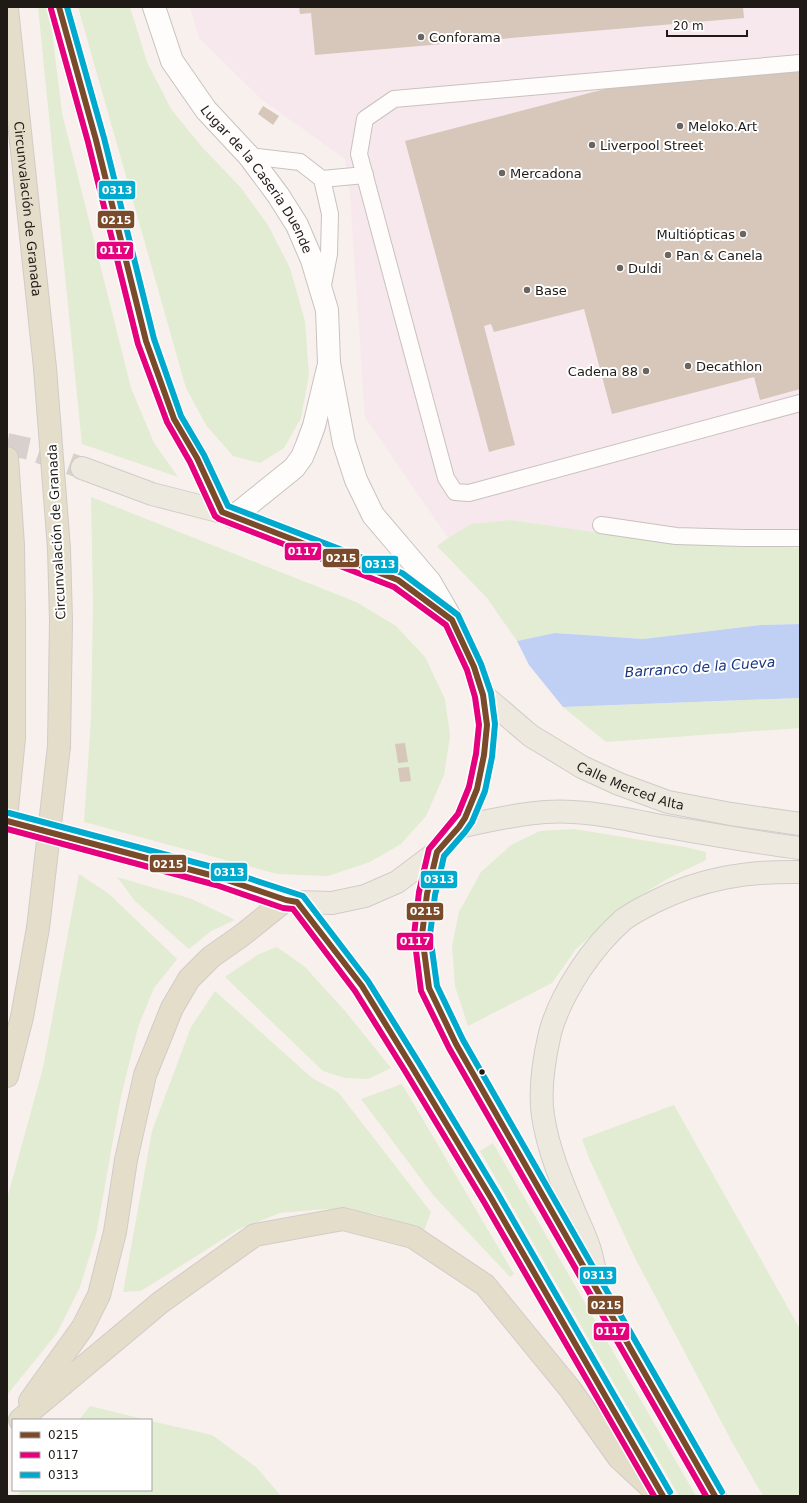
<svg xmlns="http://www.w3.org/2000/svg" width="807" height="1503" viewBox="0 0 807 1503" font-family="'DejaVu Sans',sans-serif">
	<rect width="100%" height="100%" fill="#f8f0ec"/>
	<polygon fill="#f7e8ee" points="190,7 800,7 800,548 636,538 510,520 471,524 448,538 365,417 350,195 345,159 261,99 199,38"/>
	<g fill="#e1ecd2">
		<polygon points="38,7 49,7 62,113 131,388 154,443 178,477 82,444"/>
		<polygon points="78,7 130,7 147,62 171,109 202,147 241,188 268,225 290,268 305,321 309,375 301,418 284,448 260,463 233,456 206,425 186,388"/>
		<polygon points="91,497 356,602 396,626 425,657 445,699 450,736 444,775 426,816 401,844 370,862 328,876 277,874 84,822 91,719 93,603"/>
		<polygon points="510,520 636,538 800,548 800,624 761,625 643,639 555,633 517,641 487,598 437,546 448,538 471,524"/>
		<polygon points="800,698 800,728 606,742 563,707"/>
		<polygon points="574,829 685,847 706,852 706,860 669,878 625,905 576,949 552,983 468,1026 455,986 452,946 459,912 481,872 511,845 540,831"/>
		<polygon points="79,874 109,894 177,959 154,988 138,1027 120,1101 96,1235 80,1287 57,1333 7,1395 7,1199 43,1068"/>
		<polygon points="117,877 192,899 235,920 211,931 189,949 135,901"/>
		<polygon points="277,947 305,967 345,1011 391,1068 368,1079 345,1078 323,1071 225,977 259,954"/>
		<polygon points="215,991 312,1078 338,1092 431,1212 424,1231 375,1214 325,1209 280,1213 239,1229 141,1291 123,1292 152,1131 191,1027"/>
		<polygon points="402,1084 514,1274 510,1277 433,1195 361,1099"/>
		<polygon points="674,1105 800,1329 800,1496 763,1496 732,1442 634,1256 589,1158 582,1139"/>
		<polygon points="493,1143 696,1496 679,1496 480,1151"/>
		<polygon points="90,1406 147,1420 79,1420"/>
		<polygon points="151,1421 212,1435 256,1467 281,1496 17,1496 22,1490 151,1490"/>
	</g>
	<polygon fill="#bfd0f4" points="800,624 800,698 563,707 529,665 517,641 555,633 643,639 761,625"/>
	<g fill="#d6c7ba">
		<polygon points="299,7 743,7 744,18 315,55 311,13 300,14"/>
		<polygon points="799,70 800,389 760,400 754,377 612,414 584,309 494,332 491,324 484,326 515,445 489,452 405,141 628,83"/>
		<polygon points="263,106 279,116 273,125 258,114"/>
		<polygon points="405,743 408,762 398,763 395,744"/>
		<polygon points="409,767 411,781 400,782 398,768"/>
	</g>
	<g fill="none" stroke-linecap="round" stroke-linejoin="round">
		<g stroke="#d7d0cc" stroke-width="22" stroke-dasharray="22 11" stroke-linecap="butt">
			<polyline points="7,444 30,449 82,468"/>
			<polyline points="7,821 78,840"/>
		</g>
		<defs>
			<g id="service">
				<polyline points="800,63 394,99 365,119 359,154 446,478 455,492 469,493 800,403"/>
				<polyline points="249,156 300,162 322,179 330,214 329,254 322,290"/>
				<polyline points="322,179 365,175"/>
				<polyline points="601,525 676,536 743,538 800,538"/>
			</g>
			<g id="minor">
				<path id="s1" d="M154,7L172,61L206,110L249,156L278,195L297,225L312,260L327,310L329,363L344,443L356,480L373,515L430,582L452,620"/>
				<polyline points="233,517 294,468 302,457 307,445 314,426 328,368"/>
			</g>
			<g id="primary">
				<path id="s2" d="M483,695L531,736L546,745L582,767L619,784L668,802L731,814L800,824"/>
				<path d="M459,827C487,821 516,814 545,812C581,809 621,818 656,825C704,833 752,842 800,848"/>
				<polyline points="78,840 218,877 286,900 297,902 332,903 365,896 397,882 437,852 459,827 465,818 477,789 484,755 487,725 483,695 474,667 452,620 398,580 222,512 152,494 82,468"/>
				<polyline points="437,852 427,894 422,935 429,988 456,1044 715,1496"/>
				<polyline points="297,902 362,986 412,1067 491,1198 662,1495"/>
				<path d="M596,1276C594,1267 592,1257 589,1247C585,1235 579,1223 574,1211C561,1180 548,1149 543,1116C539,1090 544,1059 550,1033C556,1010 567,990 580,970C592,952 606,935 623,920C632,913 644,907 654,902C702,878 747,871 800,872"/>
			</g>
			<g id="motorway">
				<polyline points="59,7 96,140 146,341 174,419 197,458 222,512"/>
				<path id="s3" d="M7,9L45,368"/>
				<polyline points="7,458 13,545 14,616 14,738 7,808"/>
				<polyline points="59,746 61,621 59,549"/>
				<polyline points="7,1076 22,1017 38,928"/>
				<polyline points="30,1401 83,1327 99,1295 115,1232 126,1160 145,1075 172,1008 189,979 211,957 241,936 286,900"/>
				<polyline points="20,1420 161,1302 255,1235 343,1219 413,1237 485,1285 570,1389 619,1458 660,1496"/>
			</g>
		</defs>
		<use href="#service" stroke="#c8c2be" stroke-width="18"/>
		<use href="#minor" stroke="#c8c2be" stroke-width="24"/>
		<use href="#primary" stroke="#d0ccc9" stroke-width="24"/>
		<use href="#motorway" stroke="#d0ccc9" stroke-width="24"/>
		<use href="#service" stroke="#fefdfc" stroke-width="16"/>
		<use href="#minor" stroke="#fefdfc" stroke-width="22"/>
		<use href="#primary" stroke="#ede9de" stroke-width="22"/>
		<use href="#motorway" stroke="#e3ddc9" stroke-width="22"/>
		<defs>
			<g id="motorway-bridge">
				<polyline points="45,368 59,549"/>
				<polyline points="38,928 59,746"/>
			</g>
		</defs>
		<use href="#motorway-bridge" stroke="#d0ccc9" stroke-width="24" stroke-linecap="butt"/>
		<use href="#motorway-bridge" stroke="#e3ddc9" stroke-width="22"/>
		<defs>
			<g id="bus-1">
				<polyline points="59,7 96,140 146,341 174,419 197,458 222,512 398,580 452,620 474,667 483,695 487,725 484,755 477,789 465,818 459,827 437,852 427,894 422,935 429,988 456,1044 715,1496"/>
				<polyline points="7,821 218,877 286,900 297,902 362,986 412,1067 491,1198 663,1496"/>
			</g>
			<g id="bus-2">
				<polyline points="51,9 88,142 138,344 167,422 190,462 215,516 219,519 394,587 446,625 467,670 475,697 479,725 476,754 469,787 458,814 429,849 419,892 414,935 421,991 449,1048 706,1496"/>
				<polyline points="7,829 216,885 283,908 293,909 355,991 405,1071 484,1202 654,1496"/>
			</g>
			<g id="bus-3">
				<polyline points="67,7 104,138 154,339 181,416 204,455 228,506 402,573 458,615 481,664 491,693 495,724 492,757 485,791 472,822 465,832 444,856 435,895 430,935 437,986 463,1040 722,1492"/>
				<polyline points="9,813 220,869 303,896 368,981 419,1063 498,1194 670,1492"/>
			</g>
		</defs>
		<use href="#bus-1" stroke="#fff" stroke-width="9"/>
		<use href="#bus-2" stroke="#fff" stroke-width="9"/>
		<use href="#bus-3" stroke="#fff" stroke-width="9"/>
		<use href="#bus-1" stroke="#7a4b2a" stroke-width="6"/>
		<use href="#bus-2" stroke="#e5007d" stroke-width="6"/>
		<use href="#bus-3" stroke="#00a9ce" stroke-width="6"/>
	</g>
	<g fill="#6b6561" stroke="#fff" stroke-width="1.5">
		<circle cx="421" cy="37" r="4"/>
		<circle cx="680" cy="126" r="4"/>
		<circle cx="592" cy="145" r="4"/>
		<circle cx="502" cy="173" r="4"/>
		<circle cx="743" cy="234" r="4"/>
		<circle cx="668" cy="255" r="4"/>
		<circle cx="620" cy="268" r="4"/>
		<circle cx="527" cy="290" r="4"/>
		<circle cx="688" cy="366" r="4"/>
		<circle cx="646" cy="371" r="4"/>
	</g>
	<circle fill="#1f1a16" stroke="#fff" stroke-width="1.5" cx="482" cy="1072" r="3.5"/>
	<g text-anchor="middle" stroke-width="4" stroke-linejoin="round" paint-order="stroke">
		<g font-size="13" fill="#1f1a16" stroke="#fff" text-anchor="start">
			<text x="429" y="42">Conforama</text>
			<text x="688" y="131">Meloko.Art</text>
			<text x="600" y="150">Liverpool Street</text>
			<text x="510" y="178">Mercadona</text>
			<text x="735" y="239" text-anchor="end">Multiópticas</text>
			<text x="676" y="260">Pan &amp; Canela</text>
			<text x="628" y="273">Duldi</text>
			<text x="535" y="295">Base</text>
			<text x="696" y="371">Decathlon</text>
			<text x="638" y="376" text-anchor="end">Cadena 88</text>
		</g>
		<g font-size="13" fill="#1f1a16" stroke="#fff">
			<text dy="5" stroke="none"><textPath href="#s1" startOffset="203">Lugar de la Caseria Duende</textPath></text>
			<text dy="5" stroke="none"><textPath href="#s3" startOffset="201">Circunvalación de Granada</textPath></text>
			<text transform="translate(56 532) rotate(-93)" y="5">Circunvalación de Granada</text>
			<text dy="5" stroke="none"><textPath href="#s2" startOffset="175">Calle Merced Alta</textPath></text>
		</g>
		<g font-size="14" font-style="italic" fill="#193682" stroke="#fff">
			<text transform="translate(700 667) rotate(-4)" y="5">Barranco de la Cueva</text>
		</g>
	</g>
	<g stroke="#fff" stroke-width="1.5">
		<rect x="98" y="180" width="38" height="20" rx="4" fill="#00a9ce"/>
		<rect x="97" y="210" width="38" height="19" rx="4" fill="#7a4b2a"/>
		<rect x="96" y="241" width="38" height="19" rx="4" fill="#e5007d"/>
		<rect x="284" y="542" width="38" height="19" rx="4" fill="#e5007d"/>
		<rect x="322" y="548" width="38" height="20" rx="4" fill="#7a4b2a"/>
		<rect x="361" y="555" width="38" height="19" rx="4" fill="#00a9ce"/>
		<rect x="149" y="854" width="38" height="19" rx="4" fill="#7a4b2a"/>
		<rect x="210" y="862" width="38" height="20" rx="4" fill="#00a9ce"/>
		<rect x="420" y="870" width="38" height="19" rx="4" fill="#00a9ce"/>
		<rect x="406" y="902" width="38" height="19" rx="4" fill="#7a4b2a"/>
		<rect x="396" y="932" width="38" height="19" rx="4" fill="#e5007d"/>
		<rect x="579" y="1266" width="38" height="19" rx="4" fill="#00a9ce"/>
		<rect x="587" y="1295" width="37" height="20" rx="4" fill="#7a4b2a"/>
		<rect x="593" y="1322" width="37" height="19" rx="4" fill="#e5007d"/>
	</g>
	<g font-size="11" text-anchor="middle" font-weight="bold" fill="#fff">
		<text x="117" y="194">0313</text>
		<text x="116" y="224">0215</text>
		<text x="115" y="254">0117</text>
		<text x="303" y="555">0117</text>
		<text x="341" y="562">0215</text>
		<text x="380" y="568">0313</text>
		<text x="168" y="868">0215</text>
		<text x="229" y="876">0313</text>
		<text x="439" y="883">0313</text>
		<text x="425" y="915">0215</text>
		<text x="415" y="945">0117</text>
		<text x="598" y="1279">0313</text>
		<text x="606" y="1309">0215</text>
		<text x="611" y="1335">0117</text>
	</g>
	<rect width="807" height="1503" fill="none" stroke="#1f1a16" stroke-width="16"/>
	<rect x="12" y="1419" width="140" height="72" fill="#ffffff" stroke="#a5a3a2"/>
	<rect x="20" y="1432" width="20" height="6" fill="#7a4b2a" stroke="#a5a3a2"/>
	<text x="48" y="1439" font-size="12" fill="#1f1a16">0215</text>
	<rect x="20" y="1452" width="20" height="6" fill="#e5007d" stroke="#a5a3a2"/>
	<text x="48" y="1459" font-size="12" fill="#1f1a16">0117</text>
	<rect x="20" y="1472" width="20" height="6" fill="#00a9ce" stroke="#a5a3a2"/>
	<text x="48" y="1479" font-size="12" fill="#1f1a16">0313</text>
	<path d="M667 30v6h80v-6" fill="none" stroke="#1f1a16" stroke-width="2"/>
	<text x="673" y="30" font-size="12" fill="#1f1a16" stroke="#ffffff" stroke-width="3" paint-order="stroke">20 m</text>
</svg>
